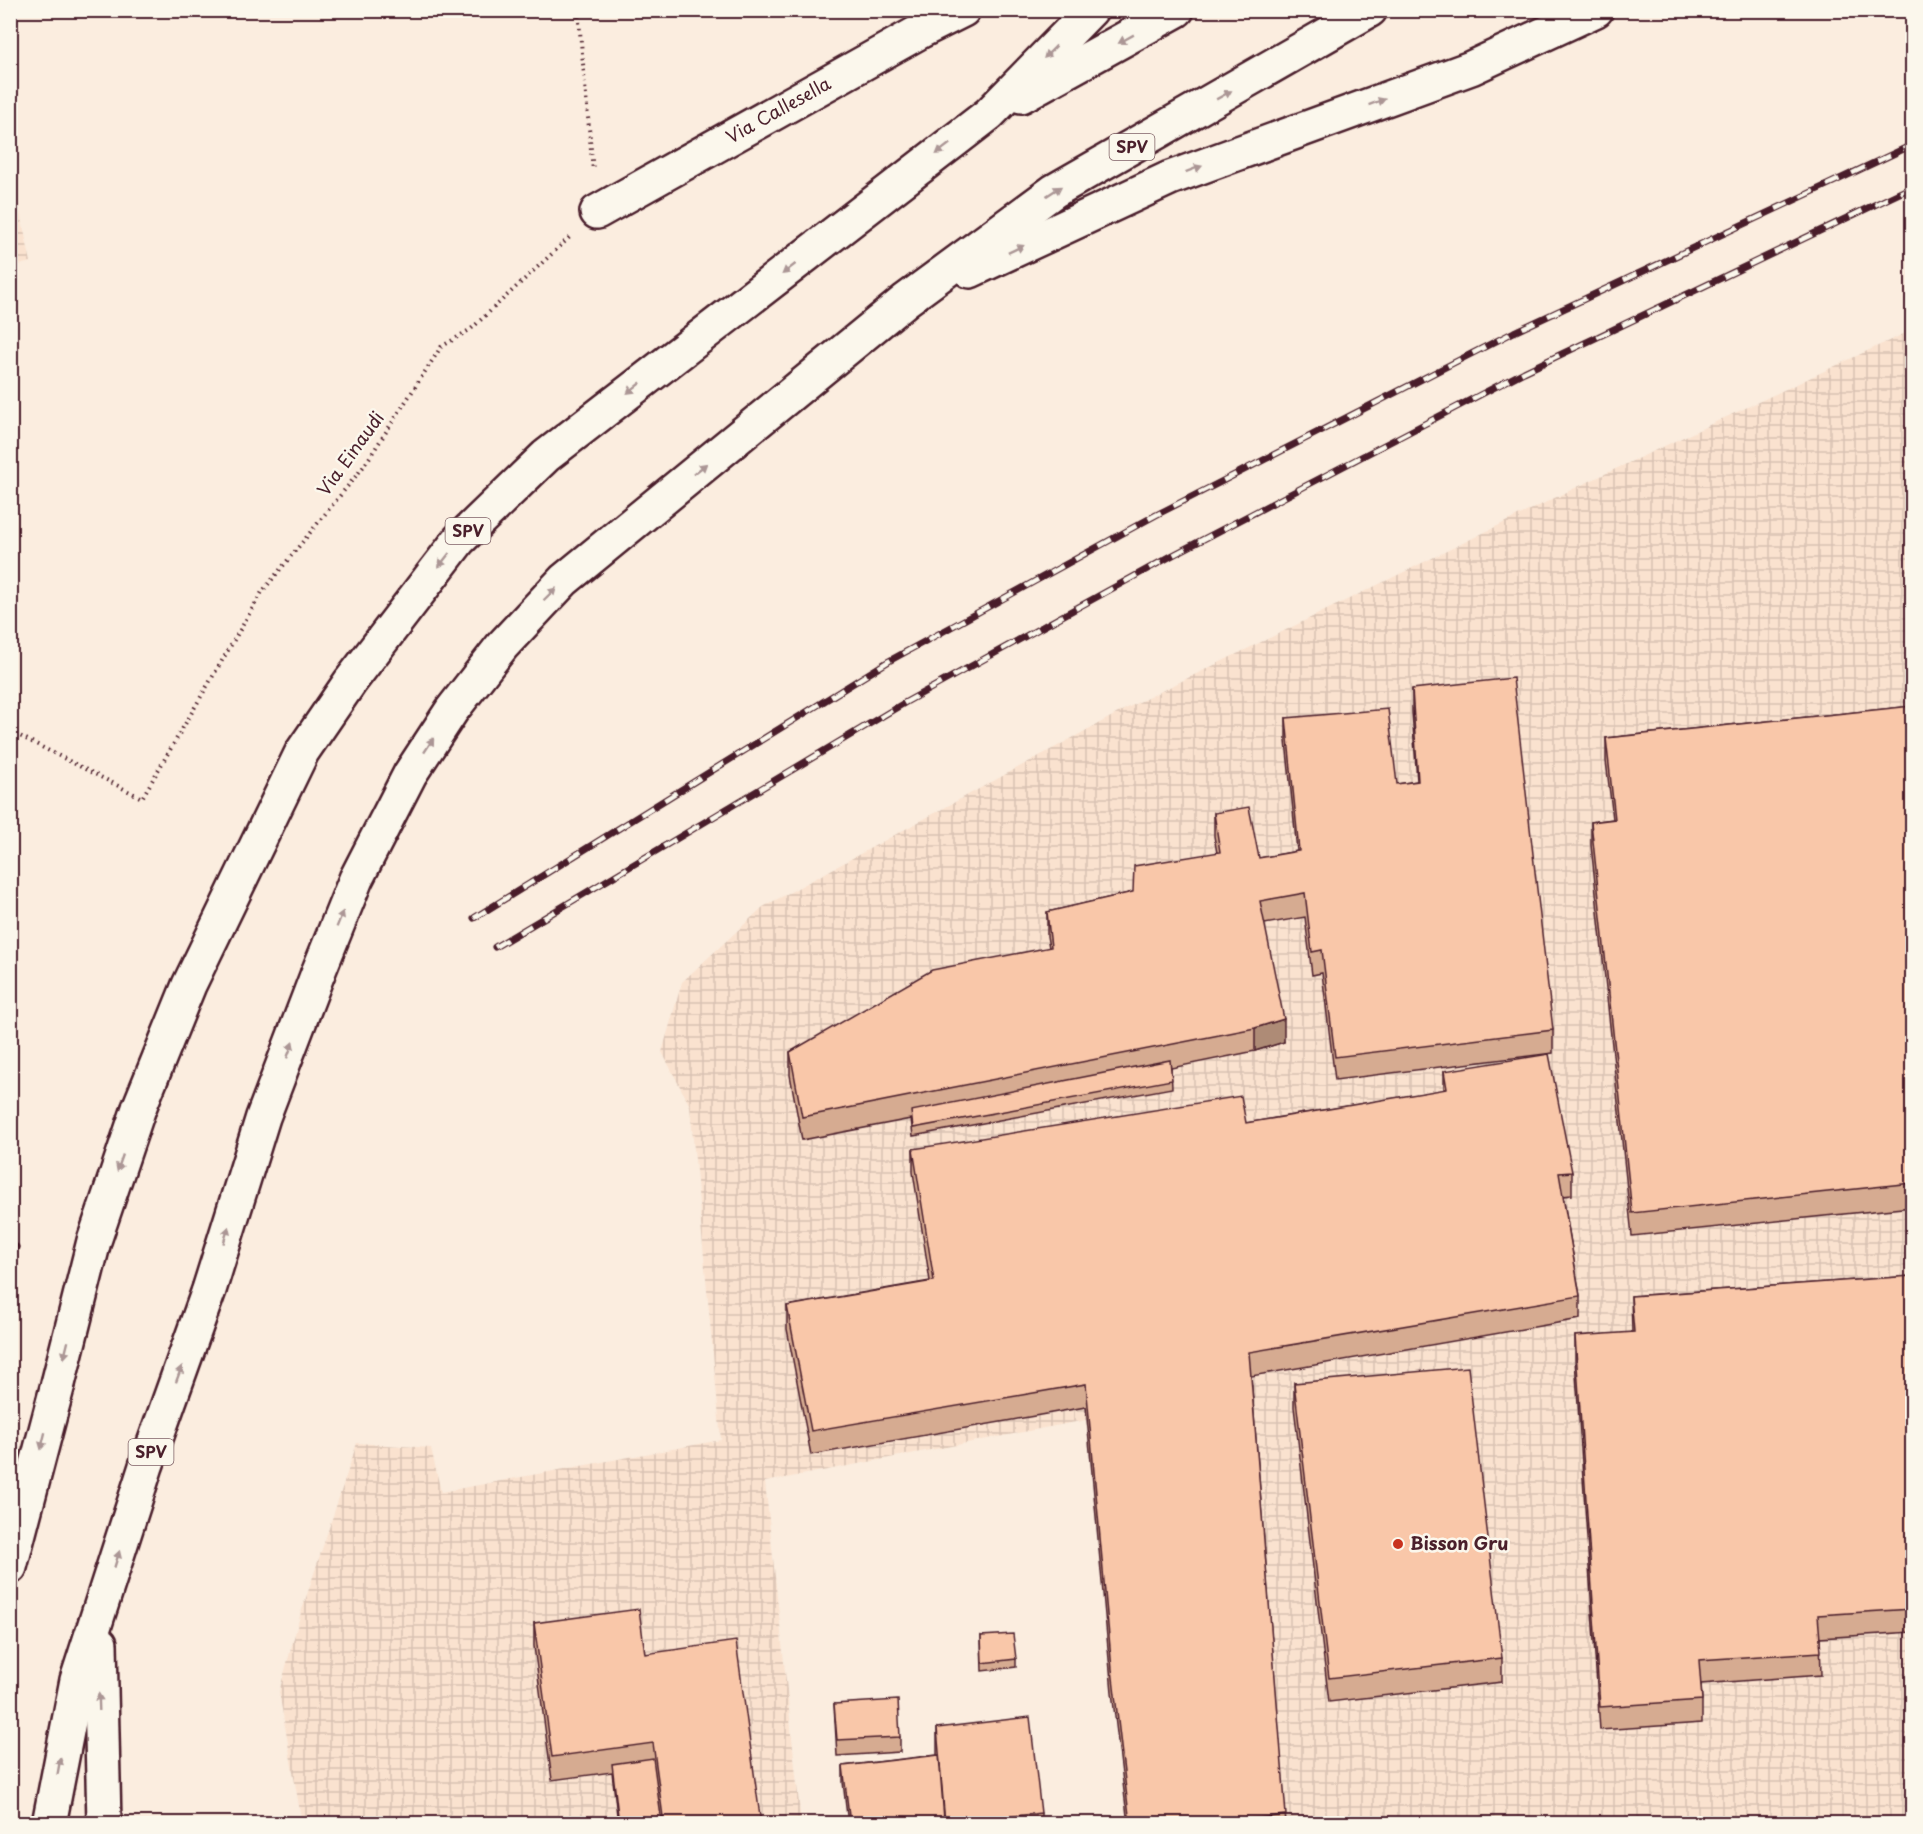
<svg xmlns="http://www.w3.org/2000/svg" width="1923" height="1834" viewBox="0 0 1923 1834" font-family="'Playpen Sans',sans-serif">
	<defs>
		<pattern id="industrial-grid" width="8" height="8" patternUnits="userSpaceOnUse" patternTransform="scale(1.5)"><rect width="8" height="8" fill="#fae2cf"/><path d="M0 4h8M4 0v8" fill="none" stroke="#d8c1b2"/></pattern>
	</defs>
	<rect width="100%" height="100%" fill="#fbeddf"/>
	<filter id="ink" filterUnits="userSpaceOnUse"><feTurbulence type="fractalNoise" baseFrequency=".0167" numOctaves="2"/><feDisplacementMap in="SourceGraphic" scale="12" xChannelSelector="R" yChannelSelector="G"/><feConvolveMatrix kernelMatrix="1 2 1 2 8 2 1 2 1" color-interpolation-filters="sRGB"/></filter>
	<g filter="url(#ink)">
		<g fill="url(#industrial-grid)">
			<polygon points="11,172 31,262 11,267 10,267"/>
			<polygon points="1912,330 1912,1816 1893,1824 1128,1823 1086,1420 765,1482 801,1823 302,1823 279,1692 300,1616 357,1443 431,1448 441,1492 721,1440 690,1106 662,1052 682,982 763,907 1129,707 1575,488"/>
		</g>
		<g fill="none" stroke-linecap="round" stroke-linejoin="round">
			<defs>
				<g id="minor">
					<path id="s1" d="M597,212L921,31L963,10"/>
				</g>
				<g id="motorway">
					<polyline points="1021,96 1177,10"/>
					<polyline points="970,271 1170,178 1471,68 1596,10"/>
					<polyline points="318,973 356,879 410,774 452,710 502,646 564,580 906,300 1054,191 1370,10"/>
					<polyline points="139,1108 189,985 302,752 350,682 459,540 546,456 989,114 1091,10"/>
					<polyline points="10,1567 58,1384"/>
					<polyline points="100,1644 104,1824"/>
					<polyline points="49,1824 77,1680 146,1466 209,1290"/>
				</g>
			</defs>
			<use href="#minor" stroke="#4a1f2b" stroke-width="38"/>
			<use href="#motorway" stroke="#4a1f2b" stroke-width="38"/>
			<g stroke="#4a1f2b" stroke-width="4" stroke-dasharray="1.5 4.5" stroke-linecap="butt">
				<polyline points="578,10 593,171"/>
				<polyline points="10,731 142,798 262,592 364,466 441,347 471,329 571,236"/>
			</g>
			<use href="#minor" stroke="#fbf7ec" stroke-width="33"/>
			<use href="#motorway" stroke="#fbf7ec" stroke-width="33"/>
			<defs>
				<g id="rail">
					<polyline points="474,918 889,661 1156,515 1514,332 1912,145"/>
					<polyline points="495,947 906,702 1173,555 1524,372 1912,187"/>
					<polyline points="10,1251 16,1247"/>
				</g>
			</defs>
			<use href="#rail" stroke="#4a1f2b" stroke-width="7"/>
			<use href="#rail" stroke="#fbf7ec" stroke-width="4.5" stroke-dasharray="14" stroke-linecap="butt"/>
			<defs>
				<g id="motorway-bridge">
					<polyline points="209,1290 263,1117 318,973"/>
					<polyline points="58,1384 94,1241 139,1108"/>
				</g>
			</defs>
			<use href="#motorway-bridge" stroke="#4a1f2b" stroke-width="38" stroke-linecap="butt"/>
			<use href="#motorway-bridge" stroke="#fbf7ec" stroke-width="33"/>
		</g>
		<g fill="#d6ab91" stroke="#4a1f2b" stroke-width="1.5">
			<polygon points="1412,689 1553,1030 1553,1053 1335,1080 1322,973 1312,975 1305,917 1264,924 1284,1042 1255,1051 1171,1068 1172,1088 913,1136 911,1119 802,1140 790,1075 790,1052 1049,948 1047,936 1047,912 1133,892 1217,853 1214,836 1214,813 1259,858 1297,851 1286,741 1286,718 1397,784 1417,781 1412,712"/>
			<polygon points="1912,706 1912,1207 1632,1236 1591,845 1591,822 1613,819 1606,761 1606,738"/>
			<polygon points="1444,1071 1572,1172 1572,1195 1563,1196 1580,1296 1580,1319 1251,1376 1286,1824 1128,1824 1112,1692 1086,1407 811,1455 787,1329 787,1306 930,1281 913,1172 913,1149 1246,1123 1444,1090"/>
			<polygon points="1912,1276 1912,1632 1820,1638 1821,1675 1701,1684 1702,1700 1702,1723 1600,1730 1575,1360 1575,1336 1632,1333 1631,1296"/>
			<polygon points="1294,1383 1502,1658 1502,1682 1329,1702 1294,1407"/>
			<polygon points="534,1623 645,1654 761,1824 618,1824 612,1772 552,1780 534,1646"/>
			<polygon points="981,1636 1016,1659 1016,1667 982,1671"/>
			<polygon points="834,1704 900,1737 900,1752 837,1756"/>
			<polygon points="937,1728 1041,1813 1041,1824 848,1824 843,1782 843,1766 937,1755"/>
		</g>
		<polygon fill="#ae8b76" stroke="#4a1f2b" stroke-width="1.5" points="1284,1019 1284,1042 1255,1051 1255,1028"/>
		<g fill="#f9c7a9" stroke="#4a1f2b" stroke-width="1.5">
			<polygon points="1513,678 1553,1030 1335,1057 1322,950 1312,952 1305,893 1260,901 1284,1019 1255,1028 802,1117 790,1052 932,970 1051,947 1047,912 1133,892 1134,866 1220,852 1214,813 1249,807 1259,858 1299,851 1286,718 1388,709 1397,784 1418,781 1412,689"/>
			<polygon points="1912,706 1912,1183 1632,1213 1591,822 1615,819 1606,738"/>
			<polygon points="1549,1054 1572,1172 1559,1173 1580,1296 1249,1352 1286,1815 1200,1824 1130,1824 1112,1669 1086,1384 811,1431 787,1306 934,1281 913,1149 1241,1096 1246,1123 1447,1089 1444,1071"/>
			<polygon points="1170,1060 1172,1080 913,1128 911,1111"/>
			<polygon points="1912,1276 1912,1609 1818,1615 1821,1652 1699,1660 1702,1700 1600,1707 1575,1336 1634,1332 1631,1296"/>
			<polygon points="1468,1367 1502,1658 1329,1678 1294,1383"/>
			<polygon points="639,1609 645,1654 736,1641 761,1824 664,1824 653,1743 552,1757 534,1623"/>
			<polygon points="1013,1634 1016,1659 982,1663 981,1636"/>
			<polygon points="898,1700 900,1737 837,1740 834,1704"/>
			<polygon points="1030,1717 1041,1813 945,1824 937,1728"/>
			<polygon points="939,1755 944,1819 909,1824 850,1824 843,1766"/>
			<polygon points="653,1758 662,1824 619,1824 612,1764"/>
		</g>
		<defs><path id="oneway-solid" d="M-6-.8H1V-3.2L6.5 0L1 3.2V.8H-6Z" transform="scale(1.5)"/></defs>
		<g fill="#ab9695">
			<use href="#oneway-solid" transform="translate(1126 39) rotate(151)"/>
			<use href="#oneway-solid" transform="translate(1050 52) rotate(135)"/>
			<use href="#oneway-solid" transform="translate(1224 95) rotate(-29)"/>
			<use href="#oneway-solid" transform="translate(1377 102) rotate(-20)"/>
			<use href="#oneway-solid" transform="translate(943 149) rotate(142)"/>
			<use href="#oneway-solid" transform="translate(1194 169) rotate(-20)"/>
			<use href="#oneway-solid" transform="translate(1054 191) rotate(-33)"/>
			<use href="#oneway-solid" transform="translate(1016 249) rotate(-25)"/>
			<use href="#oneway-solid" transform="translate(789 269) rotate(142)"/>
			<use href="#oneway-solid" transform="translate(634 388) rotate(142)"/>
			<use href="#oneway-solid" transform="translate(700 469) rotate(-39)"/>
			<use href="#oneway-solid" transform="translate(444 560) rotate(128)"/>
			<use href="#oneway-solid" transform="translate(550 594) rotate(-44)"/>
			<use href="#oneway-solid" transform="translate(429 745) rotate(-57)"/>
			<use href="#oneway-solid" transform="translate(340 919) rotate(-68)"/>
			<use href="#oneway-solid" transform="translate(290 1050) rotate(-70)"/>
			<use href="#oneway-solid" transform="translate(120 1163) rotate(109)"/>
			<use href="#oneway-solid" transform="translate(226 1235) rotate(-73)"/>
			<use href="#oneway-solid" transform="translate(66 1350) rotate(104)"/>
			<use href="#oneway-solid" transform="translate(179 1374) rotate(-70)"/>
			<use href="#oneway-solid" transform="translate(43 1441) rotate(104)"/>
			<use href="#oneway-solid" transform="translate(117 1559) rotate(-73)"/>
			<use href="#oneway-solid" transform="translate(99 1702) rotate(-92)"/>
			<use href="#oneway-solid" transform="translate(59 1766) rotate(-80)"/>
		</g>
	</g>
	<circle fill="#c8321e" stroke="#fbf7ec" stroke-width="2" cx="1398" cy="1544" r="6"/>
	<g text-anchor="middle" stroke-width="5" stroke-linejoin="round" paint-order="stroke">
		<g fill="#fbf7ec" stroke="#7f6065" stroke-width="1.5">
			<rect x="1109.5" y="134" width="45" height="26" rx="4.5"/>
			<rect x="445.5" y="518" width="45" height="26" rx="4.5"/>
			<rect x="128.5" y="1439" width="45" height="26" rx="4.5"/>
		</g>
		<g font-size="16" font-weight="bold" fill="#4a1f2b">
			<text x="1132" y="153">SPV</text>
			<text x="468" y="537">SPV</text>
			<text x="151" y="1458">SPV</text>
		</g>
		<g font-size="18" fill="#4a1f2b" stroke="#fbf7ec">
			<text dy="6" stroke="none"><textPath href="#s1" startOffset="208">Via Callesella</textPath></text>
			<text transform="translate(351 454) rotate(-54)" y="6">Via Einaudi</text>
		</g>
		<g font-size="18" font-weight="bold" fill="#4a1f2b" stroke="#fbf7ec" text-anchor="start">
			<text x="1410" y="1550">Bisson Gru</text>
		</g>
	</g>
	<rect width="1923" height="1834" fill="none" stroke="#fbf7ec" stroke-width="36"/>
	<rect x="18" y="18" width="1887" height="1798" fill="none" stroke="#4a1f2b" stroke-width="2" filter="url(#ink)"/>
</svg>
